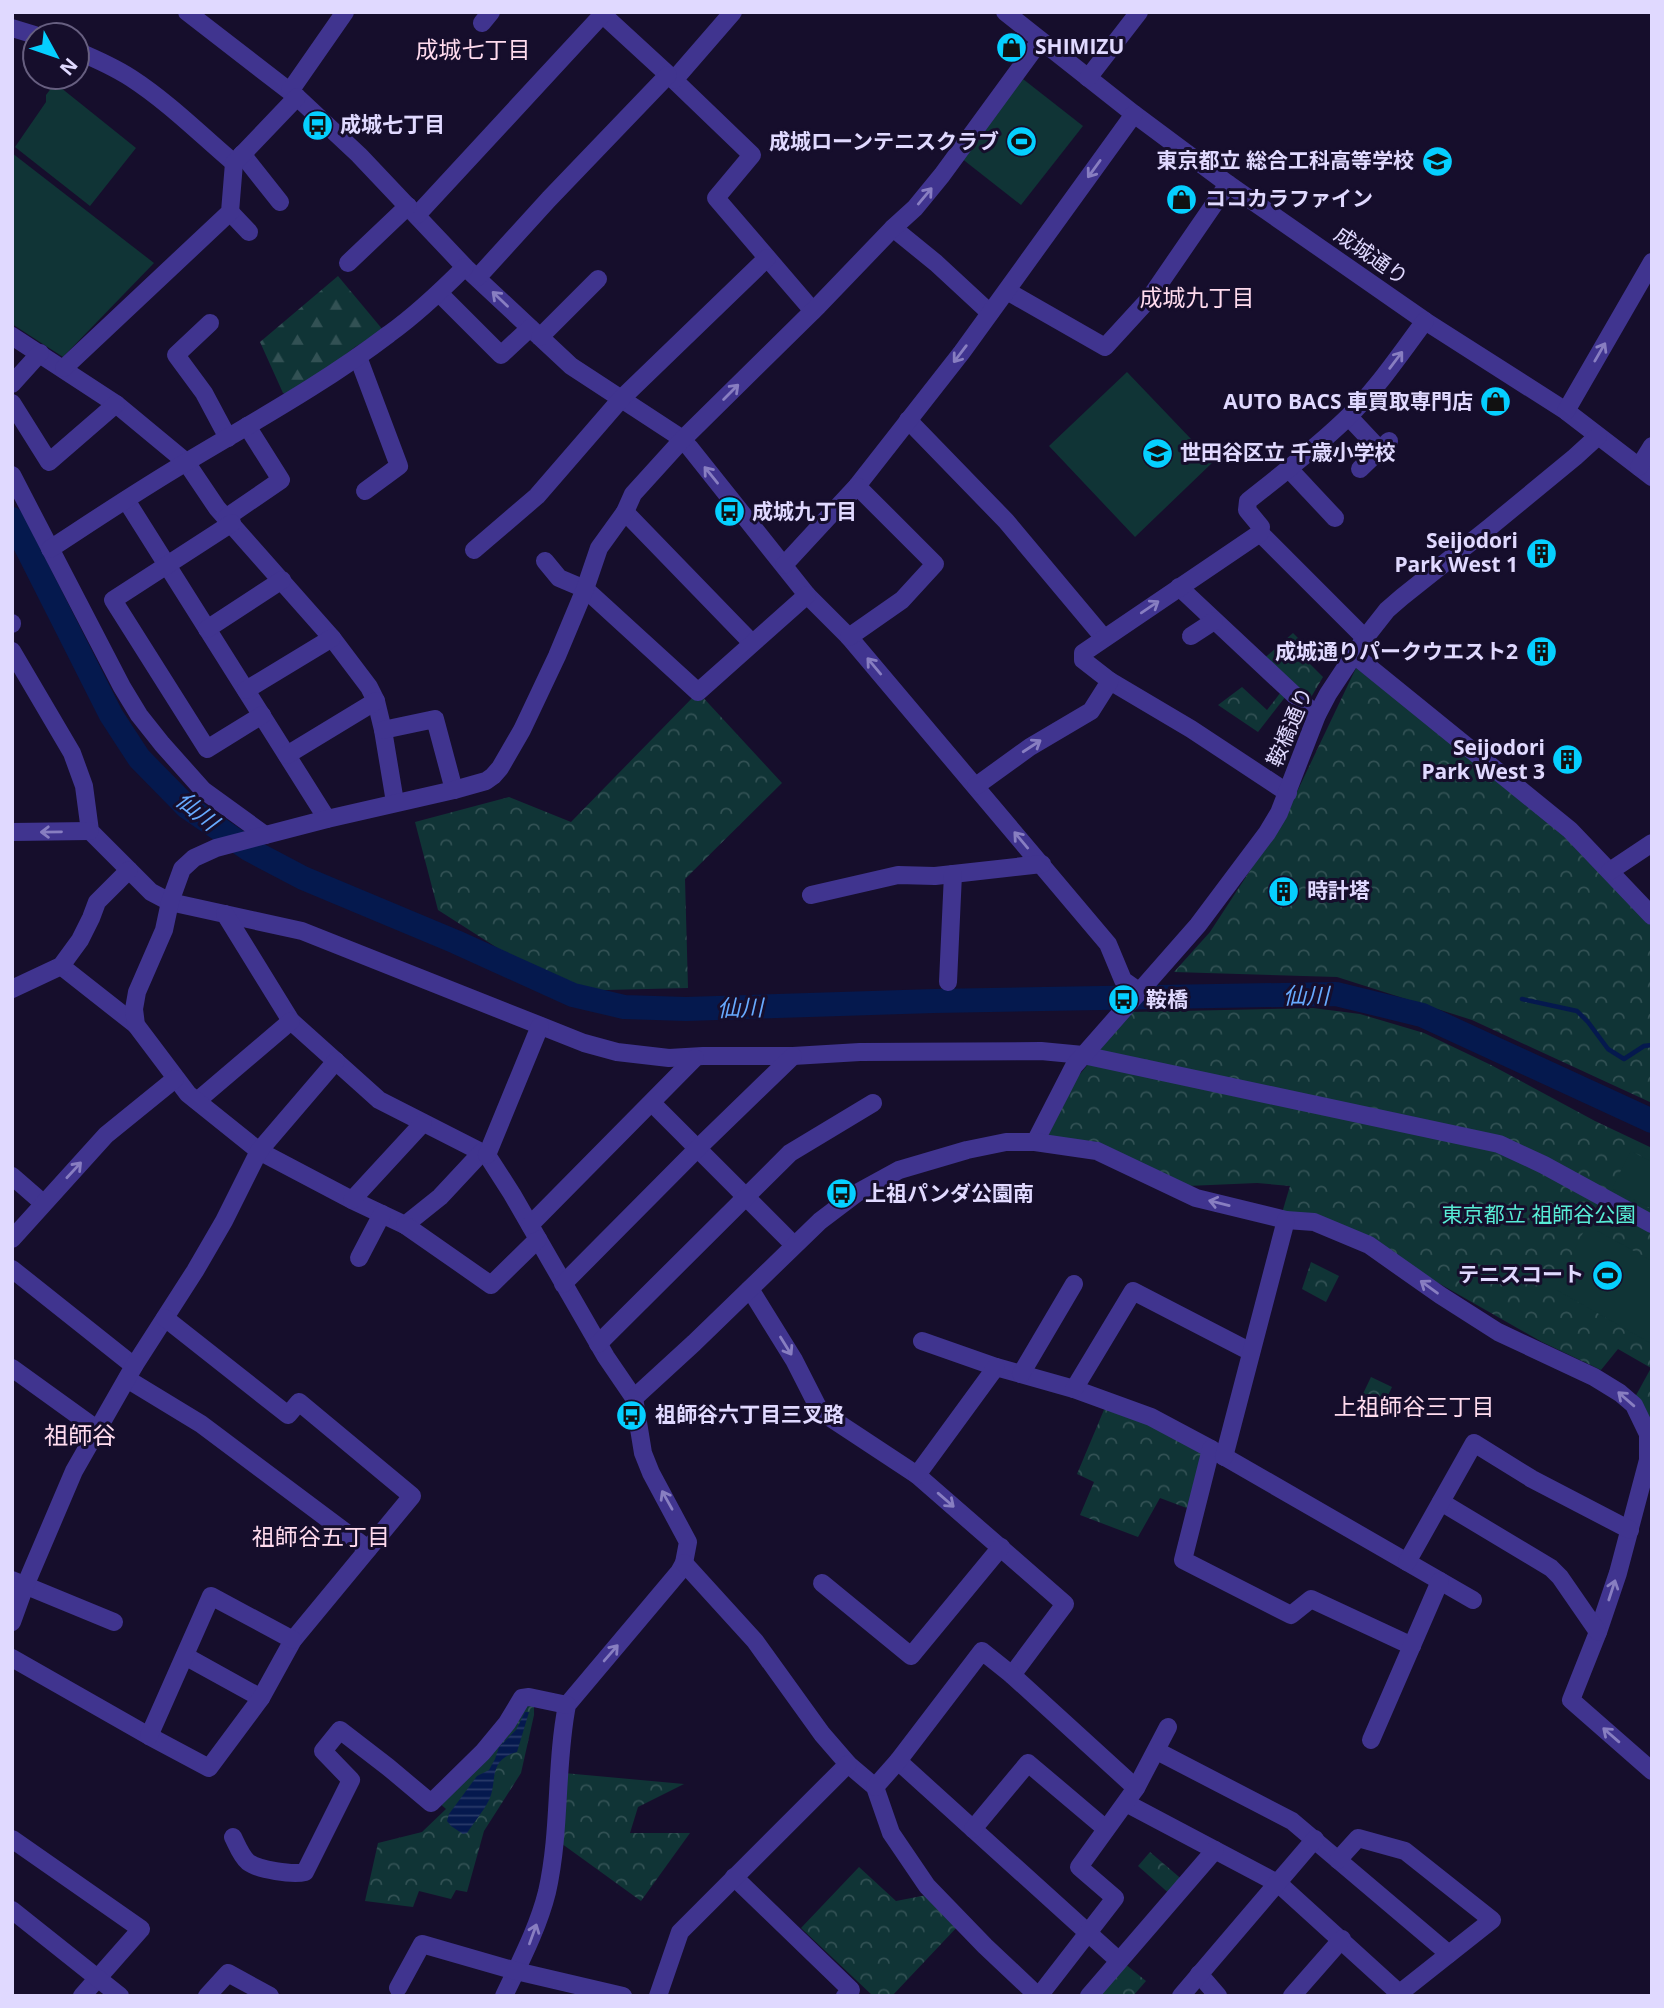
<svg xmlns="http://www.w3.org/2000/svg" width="1664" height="2008" viewBox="0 0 1664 2008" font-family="'Open Sans','Noto Sans JP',sans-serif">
	<defs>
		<pattern id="forest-firs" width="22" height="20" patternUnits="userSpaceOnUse" patternTransform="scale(1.75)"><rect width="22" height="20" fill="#103436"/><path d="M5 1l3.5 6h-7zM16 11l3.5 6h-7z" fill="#325154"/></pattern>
		<pattern id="park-crowns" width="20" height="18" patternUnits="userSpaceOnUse" patternTransform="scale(1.75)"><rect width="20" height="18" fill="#103436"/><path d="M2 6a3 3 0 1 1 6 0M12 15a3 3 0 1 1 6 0" fill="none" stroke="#325154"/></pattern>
		<pattern id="water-rules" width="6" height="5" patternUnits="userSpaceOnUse" patternTransform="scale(1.75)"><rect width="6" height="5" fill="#05194e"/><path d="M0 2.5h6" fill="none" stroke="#293a69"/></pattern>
	</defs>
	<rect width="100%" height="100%" fill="#160e2c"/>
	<polygon fill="url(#forest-firs)" points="338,276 383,330 355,347 308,384 290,396 283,393 260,342"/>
	<g fill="url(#park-crowns)">
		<polygon points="1293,633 1310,650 1304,658 1323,677 1307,704 1261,661"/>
		<polygon points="1356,668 1565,831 1652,926 1652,1103 1472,1020 1337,977 1174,972 1210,932 1285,817"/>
		<polygon points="1242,687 1267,710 1281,692 1286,696 1258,732 1218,705"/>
		<polygon points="698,692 782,783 685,879 688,988 565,991 438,910 415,822 509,797 571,822"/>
		<polygon points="1313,1008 1360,1014 1424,1033 1491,1065 1595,1121 1652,1148 1652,1434 1634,1399 1651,1368 1618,1349 1601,1370 1542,1342 1412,1268 1282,1213 1290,1186 1257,1183 1187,1186 1046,1140 1076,1079 1131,1012"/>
		<polygon points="1311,1262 1339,1276 1326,1302 1302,1289"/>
		<polygon points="1371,1377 1392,1387 1382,1408 1361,1398"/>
		<polygon points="1106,1405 1150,1421 1206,1453 1192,1510 1160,1498 1138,1537 1080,1515 1094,1482 1077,1474"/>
		<polygon points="526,1705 534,1706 534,1715 521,1773 484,1831 467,1892 456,1890 451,1899 419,1891 413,1907 365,1901 378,1843 422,1832 446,1809 438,1802"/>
		<polygon points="564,1773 684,1784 638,1807 630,1833 690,1833 641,1901 558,1841"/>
		<polygon points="1150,1852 1185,1882 1172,1896 1138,1866"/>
		<polygon points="859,1867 896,1901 927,1895 959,1925 892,1996 873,1996 801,1928"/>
		<polygon points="1124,1963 1146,1981 1133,1996 1097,1996"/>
	</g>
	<g fill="#103436">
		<polygon points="1023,79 1083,126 1021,205 961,158"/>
		<polygon points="55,83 136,148 90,206 15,147 46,102 46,95"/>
		<polygon points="12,153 154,263 63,357 12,324"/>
		<polygon points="1127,372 1213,462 1135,537 1049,446"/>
		<polygon points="1631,1151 1652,1162 1652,1209 1612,1188"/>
		<polygon points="1587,1225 1652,1261 1652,1344 1555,1289"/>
	</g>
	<path fill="url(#water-rules)" d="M525,1712H529L517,1752C487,1760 498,1781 489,1800C483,1812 474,1822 467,1833L463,1834L451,1826L447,1821L449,1814L477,1776L489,1770L495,1759L499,1747L516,1730Z"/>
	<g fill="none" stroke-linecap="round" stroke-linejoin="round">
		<polyline stroke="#05194e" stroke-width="4.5" points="1522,999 1577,1011 1588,1022 1608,1049 1624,1059 1644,1046 1652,1045"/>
		<polyline stroke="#05194e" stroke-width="24" points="12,519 111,715 139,758 187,807 250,850 303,878 456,942 573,995 624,1007 686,1009 934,1001 1336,994 1422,1015 1652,1121"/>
		<g stroke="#40348f" stroke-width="18">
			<polyline points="187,12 297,97 359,155 465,267 571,366 678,436 690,448 807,595 849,637 1108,944 1123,980 1140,992"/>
			<polyline points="600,12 674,80 752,155 716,198 813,311"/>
			<polyline points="1005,12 1134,114 1228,184 1425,321 1566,411 1652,477"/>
			<polyline points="482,23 491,12"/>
			<polyline points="12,28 35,35"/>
			<path d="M77,51C96,59 114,67 131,78C168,102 200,134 234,163"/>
			<polyline points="1088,78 1139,12"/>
			<polyline points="674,80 733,12"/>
			<polyline points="290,91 345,12"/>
			<polyline points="242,154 280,202"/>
			<polyline points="230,212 249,232"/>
			<polyline points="417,215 602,15"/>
			<polyline points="893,228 936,263 990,313"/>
			<polyline points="348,263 408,206"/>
			<polyline points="478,277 549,199 668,75"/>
			<polyline points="1007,291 1105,347 1149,299 1228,184"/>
			<polyline points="439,293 501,355 530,328"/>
			<polyline points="210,323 176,355 204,393 228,438"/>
			<polyline points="12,336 116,404 186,462 217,508 332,638 369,687 376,701 383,730 395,802"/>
			<polyline points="540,337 598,279"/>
			<polyline points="358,357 399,466 365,491"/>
			<polyline points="64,368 230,212 234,163 297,97"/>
			<polyline points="12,384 40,353"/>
			<polyline points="12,403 49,462 116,404"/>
			<polyline points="1566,411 1652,262"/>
			<polyline points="1349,417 1380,450"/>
			<polyline points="908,420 1006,521 1104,638"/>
			<polyline points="1639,467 1652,446"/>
			<polyline points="1289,469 1335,518"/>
			<polyline points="1360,469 1389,441"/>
			<polyline points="12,475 122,687 139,715 162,744 203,790 265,835"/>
			<polyline points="126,500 327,819"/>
			<polyline points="625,512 752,643"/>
			<polyline points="227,517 281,480 247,426"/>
			<polyline points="232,523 113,600 207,749 262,715"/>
			<polyline points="1260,533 1365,638"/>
			<path d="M50,549C96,519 142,488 190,460C257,420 326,382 389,334C417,314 441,291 465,267"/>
			<polyline points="474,550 537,496 621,399 767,258"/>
			<polyline points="545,561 559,578 585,589 594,597 698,692 807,595"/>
			<polyline points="784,565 857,486 962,352 1134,114"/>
			<polyline points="1179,587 1304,704 1317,715"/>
			<polyline points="12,623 12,624"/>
			<polyline points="207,629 282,580"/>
			<polyline points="1191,636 1214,621"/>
			<polyline points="849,637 902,600 935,564 857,486"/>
			<polyline points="12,651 72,753 84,786 90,831 151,892 170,902 302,931 584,1043 617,1052 669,1058 703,1056 793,1056 860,1052 1041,1051 1083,1055 1499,1144 1544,1165 1652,1224"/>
			<polyline points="1353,654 1570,830 1652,916"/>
			<polyline points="1110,681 1191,729 1288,793"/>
			<polyline points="246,690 332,638"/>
			<polyline points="383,730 435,719 454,790"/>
			<polyline points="287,755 376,701"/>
			<path d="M976,786L1030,747L1091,711L1110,681L1083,660V653L1260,533L1261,527L1247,510L1248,501C1282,474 1316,448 1347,418C1377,389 1400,354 1425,321"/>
			<polyline points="12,832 90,831"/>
			<polyline points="1610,871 1652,843"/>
			<polyline points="811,895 898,875 935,876 1042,864"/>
			<path d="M225,914L291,1021L379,1100L487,1155L512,1194L606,1357L634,1398L643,1453L651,1473L688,1542L684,1563L679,1572L567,1705C555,1766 561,1830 547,1892C538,1928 520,1962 504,1996"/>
			<polyline points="61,966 136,1025"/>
			<polyline points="948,982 953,874"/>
			<polyline points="12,989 61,966 80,940 91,918 97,902 129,870"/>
			<polyline points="197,1101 291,1021"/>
			<polyline points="652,1103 794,1245"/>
			<polyline points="1035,1142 1074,1066 1198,925 1267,833 1279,813 1317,715 1328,694 1365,638 1387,610 1402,597 1490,527 1575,457 1598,436"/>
			<polyline points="482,1152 440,1197 405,1225 352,1200 259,1151 188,1094 136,1025 134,1009 137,992 164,930 170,902 182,869 194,858 216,848 327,819 454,790 486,781 493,776 500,768 522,730 557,656 585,589 599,548 625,512 633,494 682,440 818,306 893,228 915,208 942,175 1040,41"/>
			<polyline points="487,1155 540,1026"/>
			<polyline points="12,1176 43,1203"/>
			<polyline points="352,1200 423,1123"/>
			<polyline points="405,1225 491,1285 538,1239"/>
			<polyline points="530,1225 695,1058"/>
			<polyline points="12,1239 106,1135 175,1079"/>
			<polyline points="359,1258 382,1214"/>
			<polyline points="12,1269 134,1366"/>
			<polyline points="563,1284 697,1149 793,1056"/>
			<polyline points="750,1289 794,1360 820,1411 917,1475 1065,1604 1012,1675"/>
			<polyline points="922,1341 996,1367 1074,1389 1151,1417 1211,1449 1473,1600"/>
			<polyline points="598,1344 790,1153 873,1103"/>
			<polyline points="12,1368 98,1430"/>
			<polyline points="1021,1374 1074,1284"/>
			<polyline points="127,1379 201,1424 368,1549"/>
			<polyline points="1074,1389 1133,1291 1251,1352"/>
			<polyline points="634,1398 694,1343 820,1221 857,1193 899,1170 967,1150 1006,1142 1035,1142 1097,1151 1196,1198 1286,1220 1314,1222 1369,1245 1440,1295 1498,1332 1594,1377 1620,1393 1634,1405 1648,1434 1648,1460 1618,1573 1598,1632 1571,1700 1652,1771"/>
			<polyline points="1211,1449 1183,1560 1291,1615 1311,1599 1412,1646"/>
			<polyline points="1224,1457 1286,1220"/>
			<polyline points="917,1475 996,1367"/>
			<polyline points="1441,1502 1551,1568 1560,1577 1598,1632"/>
			<polyline points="1407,1562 1474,1443 1532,1479 1630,1530"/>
			<polyline points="684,1563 755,1641 822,1734 848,1764 875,1787 891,1833 927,1886 985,1946 1038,1996"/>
			<polyline points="12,1580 114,1622"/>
			<polyline points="822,1583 911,1656 1001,1547"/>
			<polyline points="12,1622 25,1586 74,1471 134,1366 195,1271 224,1221 259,1151 336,1061"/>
			<polyline points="185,1656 261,1698"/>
			<polyline points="12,1658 149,1736 209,1768 261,1698 293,1640 412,1496 299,1402 288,1415 165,1318"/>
			<polyline points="149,1736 211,1596 293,1640"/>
			<polyline points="1371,1740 1440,1581"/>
			<polyline points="1157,1751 1292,1821 1449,1954"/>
			<polyline points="898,1761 1118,1960"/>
			<polyline points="875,1787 898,1761 982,1651 1012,1675 1136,1788"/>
			<polyline points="1126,1803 1279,1884 1399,1993"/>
			<polyline points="973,1829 1028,1763 1106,1829"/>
			<path d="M233,1837C237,1845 241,1856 248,1862C258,1870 293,1875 305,1872L351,1780L323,1751L340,1730L388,1767L431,1803L483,1752L507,1723L522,1698L529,1697L567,1705"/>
			<polyline points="12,1839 141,1929 82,1996"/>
			<polyline points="1338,1860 1358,1838 1405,1851 1492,1920 1396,1996"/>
			<polyline points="734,1877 851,1990 845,1996"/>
			<polyline points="12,1910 120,1996"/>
			<polyline points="1199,1974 1218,1996"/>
			<polyline points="398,1988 422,1944 516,1971 623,1996"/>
			<polyline points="207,1996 228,1973 270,1996"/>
			<polyline points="658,1996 680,1932 848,1764"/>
			<polyline points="1039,1996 1115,1898 1079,1867 1136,1788 1168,1727"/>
			<polyline points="1089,1996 1215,1850"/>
			<polyline points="1181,1996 1315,1839"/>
			<polyline points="1292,1996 1342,1939"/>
		</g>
	</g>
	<defs><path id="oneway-shaft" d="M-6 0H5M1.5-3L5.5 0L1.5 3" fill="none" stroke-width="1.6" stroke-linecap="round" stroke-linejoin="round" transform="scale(1.75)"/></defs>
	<g stroke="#887ec1">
		<use href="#oneway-shaft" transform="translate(1094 169) rotate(126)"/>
		<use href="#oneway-shaft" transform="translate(925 196) rotate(-50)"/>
		<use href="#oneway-shaft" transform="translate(500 299) rotate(-136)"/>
		<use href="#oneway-shaft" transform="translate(1600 352) rotate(-60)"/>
		<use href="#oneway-shaft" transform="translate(960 354) rotate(127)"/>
		<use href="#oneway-shaft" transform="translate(1396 360) rotate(-53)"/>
		<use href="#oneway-shaft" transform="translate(731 392) rotate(-45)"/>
		<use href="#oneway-shaft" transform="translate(711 475) rotate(-129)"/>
		<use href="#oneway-shaft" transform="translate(1150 607) rotate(-34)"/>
		<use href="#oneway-shaft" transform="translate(874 666) rotate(-130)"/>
		<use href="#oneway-shaft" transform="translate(1032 746) rotate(-33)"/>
		<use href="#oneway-shaft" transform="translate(51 832) rotate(179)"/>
		<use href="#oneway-shaft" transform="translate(1021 840) rotate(-130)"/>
		<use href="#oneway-shaft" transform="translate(74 1170) rotate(-47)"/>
		<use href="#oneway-shaft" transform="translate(1219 1203) rotate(-166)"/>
		<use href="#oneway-shaft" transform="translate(1429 1287) rotate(-144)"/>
		<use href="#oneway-shaft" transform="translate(786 1346) rotate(58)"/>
		<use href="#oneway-shaft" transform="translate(1626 1399) rotate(-139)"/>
		<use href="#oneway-shaft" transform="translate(667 1500) rotate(-119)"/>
		<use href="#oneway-shaft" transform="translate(946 1500) rotate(41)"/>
		<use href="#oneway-shaft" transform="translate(1612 1590) rotate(-72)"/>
		<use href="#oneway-shaft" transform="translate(611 1653) rotate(-49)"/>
		<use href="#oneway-shaft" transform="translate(1611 1735) rotate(-139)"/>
		<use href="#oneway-shaft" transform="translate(533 1934) rotate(-70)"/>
	</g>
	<defs>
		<symbol id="shop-disc" viewBox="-11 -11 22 22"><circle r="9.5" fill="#05cfff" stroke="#160e2c"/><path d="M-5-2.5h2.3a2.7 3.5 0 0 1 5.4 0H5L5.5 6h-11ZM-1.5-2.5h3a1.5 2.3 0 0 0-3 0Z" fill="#111"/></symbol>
		<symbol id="bus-disc" viewBox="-11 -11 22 22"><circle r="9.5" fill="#05cfff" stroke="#160e2c"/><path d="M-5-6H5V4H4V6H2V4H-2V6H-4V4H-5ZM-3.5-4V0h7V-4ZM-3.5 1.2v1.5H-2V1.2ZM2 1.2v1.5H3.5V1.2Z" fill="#111"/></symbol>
		<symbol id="stadium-disc" viewBox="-11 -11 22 22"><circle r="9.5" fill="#05cfff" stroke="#160e2c"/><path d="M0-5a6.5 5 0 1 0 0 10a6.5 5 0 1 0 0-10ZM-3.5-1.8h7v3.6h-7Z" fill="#111"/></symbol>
		<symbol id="school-disc" viewBox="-11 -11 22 22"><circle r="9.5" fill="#05cfff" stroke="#160e2c"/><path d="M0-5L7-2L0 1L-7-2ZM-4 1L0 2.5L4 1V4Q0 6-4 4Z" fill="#111"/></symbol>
		<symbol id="building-disc" viewBox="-11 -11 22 22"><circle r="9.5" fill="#05cfff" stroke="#160e2c"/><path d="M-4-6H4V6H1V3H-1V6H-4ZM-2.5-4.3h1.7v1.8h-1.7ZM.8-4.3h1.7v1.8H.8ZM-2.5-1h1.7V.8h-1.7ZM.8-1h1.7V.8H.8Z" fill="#111"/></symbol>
	</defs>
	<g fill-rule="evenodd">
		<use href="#shop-disc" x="994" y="30" width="35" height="35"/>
		<use href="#bus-disc" x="300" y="108" width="35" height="35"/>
		<use href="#stadium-disc" x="1004" y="124" width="35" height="35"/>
		<use href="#school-disc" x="1420" y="144" width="35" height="35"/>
		<use href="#shop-disc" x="1164" y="182" width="35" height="35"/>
		<use href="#shop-disc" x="1478" y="384" width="35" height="35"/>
		<use href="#school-disc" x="1140" y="436" width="35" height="35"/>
		<use href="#bus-disc" x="712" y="494" width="35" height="35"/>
		<use href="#building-disc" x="1524" y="536" width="35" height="35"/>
		<use href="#building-disc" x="1524" y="634" width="35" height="35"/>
		<use href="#building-disc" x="1550" y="742" width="35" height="35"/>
		<use href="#building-disc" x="1266" y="874" width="35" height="35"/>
		<use href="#bus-disc" x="1106" y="982" width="35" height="35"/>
		<use href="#bus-disc" x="824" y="1176" width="35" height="35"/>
		<use href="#stadium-disc" x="1590" y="1258" width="35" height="35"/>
		<use href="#bus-disc" x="614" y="1398" width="35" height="35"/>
	</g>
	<g text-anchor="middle" stroke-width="6" stroke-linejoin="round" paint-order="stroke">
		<g font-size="21" font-weight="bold" fill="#e0d9ff" stroke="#160e2c" text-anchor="start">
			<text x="1035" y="54">SHIMIZU</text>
			<text x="340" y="132">成城七丁目</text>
			<text x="999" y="149" text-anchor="end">成城ローンテニスクラブ</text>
			<text x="1414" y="168" text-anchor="end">東京都立 総合工科高等学校</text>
			<text x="1205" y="206">ココカラファイン</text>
			<text x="1473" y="409" text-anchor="end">AUTO BACS 車買取専門店</text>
			<text x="1180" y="460">世田谷区立 千歳小学校</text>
			<text x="752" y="519">成城九丁目</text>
			<text x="1518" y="548" text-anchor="end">Seijodori<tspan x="1518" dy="24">Park West 1</tspan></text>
			<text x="1518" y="659" text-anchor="end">成城通りパークウエスト2</text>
			<text x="1545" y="755" text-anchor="end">Seijodori<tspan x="1545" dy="24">Park West 3</tspan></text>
			<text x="1307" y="898">時計塔</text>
			<text x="1146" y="1007">鞍橋</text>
			<text x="865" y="1201">上祖パンダ公園南</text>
			<text x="1584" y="1282" text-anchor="end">テニスコート</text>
			<text x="655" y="1422">祖師谷六丁目三叉路</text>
		</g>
		<g font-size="21" fill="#e0d9ff" stroke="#160e2c">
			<text transform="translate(1371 256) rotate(35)" y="7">成城通り</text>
			<text transform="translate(1290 727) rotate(-67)" y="7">鞍橋通り</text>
		</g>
		<g font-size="21" fill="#57ecd5" stroke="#160e2c">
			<text x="1539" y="1222">東京都立 祖師谷公園</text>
		</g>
		<g font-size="23" fill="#ffdbee" stroke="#160e2c">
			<text x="473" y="58">成城七丁目</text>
			<text x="1197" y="306">成城九丁目</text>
			<text x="1414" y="1415">上祖師谷三丁目</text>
			<text x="321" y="1545">祖師谷五丁目</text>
		</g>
		<g font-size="23" font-style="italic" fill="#67aaff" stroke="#160e2c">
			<text transform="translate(197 811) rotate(39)" y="8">仙川</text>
			<text x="1306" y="1004">仙川</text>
			<text transform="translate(740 1008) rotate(-1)" y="8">仙川</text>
		</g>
		<g font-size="24" fill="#ffdbee" stroke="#160e2c">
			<text x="80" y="1444">祖師谷</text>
		</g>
	</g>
	<rect width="1664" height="2008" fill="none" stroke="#e0d9ff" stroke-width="28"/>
	<g transform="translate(56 56) rotate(130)"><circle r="33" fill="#160e2c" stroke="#675f80" stroke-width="2"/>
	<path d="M0-5L12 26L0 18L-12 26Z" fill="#05cfff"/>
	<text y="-10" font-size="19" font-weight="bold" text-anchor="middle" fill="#e0d9ff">N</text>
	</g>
</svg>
